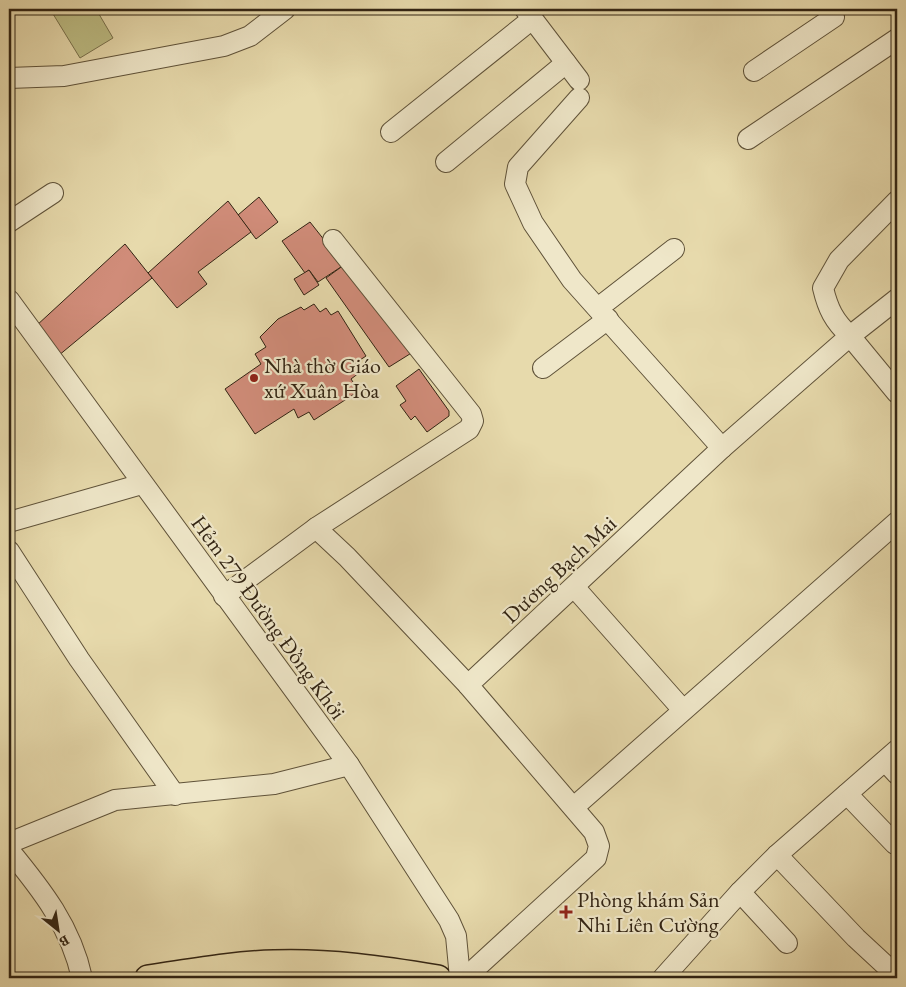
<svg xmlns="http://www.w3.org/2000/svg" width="906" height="987" viewBox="0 0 906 987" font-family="'EB Garamond',serif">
	<rect width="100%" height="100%" fill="#e7daac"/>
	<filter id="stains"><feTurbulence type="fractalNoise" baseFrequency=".004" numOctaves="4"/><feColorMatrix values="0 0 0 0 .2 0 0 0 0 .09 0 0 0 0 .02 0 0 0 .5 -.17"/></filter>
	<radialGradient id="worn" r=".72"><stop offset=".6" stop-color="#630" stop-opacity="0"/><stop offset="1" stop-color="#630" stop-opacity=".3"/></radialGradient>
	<polygon fill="#bdbd84" stroke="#78704c" points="50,9 96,9 113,38 80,58"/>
	<g fill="#d08c79" stroke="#322413">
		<polygon points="259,197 278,222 256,239 238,215"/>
		<polygon points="228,201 251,232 198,272 207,284 177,308 148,273"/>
		<polygon points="310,222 344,265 318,282 309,270 305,273 282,241"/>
		<polygon points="125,244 152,278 58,356 36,326"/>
		<polygon points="344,265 413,352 389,367 326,278"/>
		<polygon points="309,270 319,285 304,295 294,279"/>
		<polygon points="314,304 320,312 326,308 331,315 338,311 366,356 354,364 359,373 351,379 359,391 314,420 309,412 298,418 294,409 255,434 225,389 261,364 255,354 266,347 260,337 278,319 301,307 304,310"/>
		<polygon points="419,369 449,411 449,416 427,432 415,416 411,420 400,405 406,401 396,386"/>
	</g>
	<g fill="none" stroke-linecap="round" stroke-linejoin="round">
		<defs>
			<g id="minor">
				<polyline points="525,9 579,80"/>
				<polyline points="754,71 834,17 827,9"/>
				<polyline points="9,78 64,76 224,46 250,36 285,9"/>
				<polyline points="579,98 518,167 515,184 533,223 572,280 722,448"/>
				<polyline points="391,132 531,20"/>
				<polyline points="748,139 897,39"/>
				<polyline points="446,162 566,63"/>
				<polyline points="9,222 53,193"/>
				<polyline points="897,299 850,336 897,393"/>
				<polyline points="9,300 349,765 449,920 456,936 460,978"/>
				<polyline points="598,308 674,249"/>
				<polyline points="543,368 608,319"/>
				<polyline points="9,522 142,484"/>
				<polyline points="316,528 347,557 468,685"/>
				<polyline points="9,551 79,659 175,795"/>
				<polyline points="575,588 683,710"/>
				<polyline points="224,596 316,528 469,429 473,421 471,414 333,240"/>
				<polyline points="885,761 897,774"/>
				<polyline points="847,794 895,844"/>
				<polyline points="574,807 897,522"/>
				<polyline points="9,843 115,800 274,784 349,765"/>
				<path d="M9,850C42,890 71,927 82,978"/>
				<polyline points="777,855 856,938 897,976"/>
				<polyline points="740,892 787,943"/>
				<path d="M465,978L596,858L599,846L594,832L468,685L722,448L850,336C834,321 828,309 823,288L839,260L897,201"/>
				<polyline points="663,978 740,892 777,855 897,750"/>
			</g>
			<path id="major" d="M148,978C190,972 232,964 274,963C329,961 383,969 438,978"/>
		</defs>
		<use href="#minor" stroke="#5f5239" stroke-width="22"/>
		<use href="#major" stroke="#322413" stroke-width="28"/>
		<use href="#minor" stroke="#efe7c9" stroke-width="20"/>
		<use href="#major" stroke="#e7daac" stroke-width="25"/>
	</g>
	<g fill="#8f2418" stroke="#efe7c9" stroke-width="2">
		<circle cx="254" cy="378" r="5"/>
		<path d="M563.5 904.5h5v5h5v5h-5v5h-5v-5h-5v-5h5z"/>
	</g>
	<g text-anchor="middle" stroke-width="4.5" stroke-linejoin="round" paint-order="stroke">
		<g font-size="22" fill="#322413" stroke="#efe7c9" text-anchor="start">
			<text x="264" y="373">Nhà thờ Giáo<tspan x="264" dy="25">xứ Xuân Hòa</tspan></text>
			<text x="577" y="907">Phòng khám Sản<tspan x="577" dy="25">Nhi Liên Cường</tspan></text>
		</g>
		<g font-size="22" fill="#322413" stroke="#efe7c9">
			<text transform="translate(559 569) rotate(-43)" y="8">Dương Bạch Mai</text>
			<text transform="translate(269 617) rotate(54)" y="8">Hẻm 279 Đường Đồng Khởi</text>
		</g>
	</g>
	<rect width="906" height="987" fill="none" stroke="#e7daac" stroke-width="30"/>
	<rect x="10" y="10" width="886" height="967" fill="none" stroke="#322413" stroke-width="2.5"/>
	<rect x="15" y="15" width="876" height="957" fill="none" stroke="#322413"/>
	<g transform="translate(58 930) rotate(150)" stroke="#efe7c9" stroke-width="4" paint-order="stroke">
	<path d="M0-4L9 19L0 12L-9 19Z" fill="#322413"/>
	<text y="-8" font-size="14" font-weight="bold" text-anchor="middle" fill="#322413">B</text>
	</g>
	<rect width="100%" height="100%" filter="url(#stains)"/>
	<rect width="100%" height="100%" fill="url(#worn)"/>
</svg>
